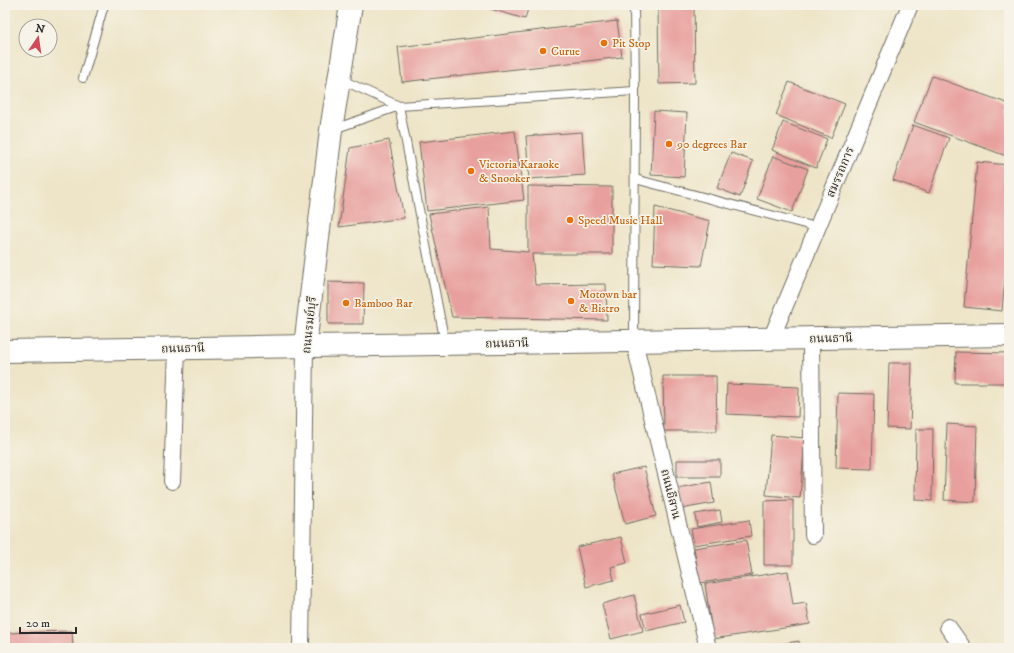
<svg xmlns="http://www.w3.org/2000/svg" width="1014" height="653" viewBox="0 0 1014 653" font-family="'IM FELL DW Pica','Noto Serif Thai',serif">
	<rect width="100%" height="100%" fill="#f7f3e8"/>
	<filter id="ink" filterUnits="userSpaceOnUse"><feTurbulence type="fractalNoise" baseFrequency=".025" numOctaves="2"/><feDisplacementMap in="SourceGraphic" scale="8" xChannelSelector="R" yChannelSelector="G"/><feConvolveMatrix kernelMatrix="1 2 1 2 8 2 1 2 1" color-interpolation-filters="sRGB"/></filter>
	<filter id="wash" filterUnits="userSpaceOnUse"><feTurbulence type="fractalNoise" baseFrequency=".012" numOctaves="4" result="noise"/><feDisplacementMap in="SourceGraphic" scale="16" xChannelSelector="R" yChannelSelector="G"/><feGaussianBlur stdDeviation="0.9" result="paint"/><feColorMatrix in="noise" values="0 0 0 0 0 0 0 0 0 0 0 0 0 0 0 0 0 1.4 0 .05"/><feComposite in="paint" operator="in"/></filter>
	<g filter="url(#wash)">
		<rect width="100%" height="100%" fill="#eee5c8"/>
		<g id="blocks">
			<g fill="#e8a09e">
				<polygon points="477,5 529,5 525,19"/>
				<polygon points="658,5 694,5 695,83 659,84"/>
				<polygon points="617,21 622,57 402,82 398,47"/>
				<polygon points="932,76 1009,104 1009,157 914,122"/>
				<polygon points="789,82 845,104 831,138 776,115"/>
				<polygon points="654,111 687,113 684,177 651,175"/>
				<polygon points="783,122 827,139 816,168 772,150"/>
				<polygon points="913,125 949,138 929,193 893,180"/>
				<polygon points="515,131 524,200 427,211 419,142"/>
				<polygon points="582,132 585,175 529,179 526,136"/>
				<polygon points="389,140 404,218 339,227 350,148"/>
				<polygon points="731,153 753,161 740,197 717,188"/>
				<polygon points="773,156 808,169 792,212 757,199"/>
				<polygon points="977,162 1009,165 1009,234 1002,311 964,307"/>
				<polygon points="528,186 612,187 612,254 532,254 535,285 606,284 607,320 452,317 429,214 489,207 491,249 528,252"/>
				<polygon points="655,207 710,221 701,266 653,264"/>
				<polygon points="328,282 364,283 363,324 328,324"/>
				<polygon points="956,352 1009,353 1009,383 955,383"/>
				<polygon points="889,363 912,363 910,429 887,428"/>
				<polygon points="663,376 716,376 717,431 664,431"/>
				<polygon points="727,384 799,387 798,417 726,414"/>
				<polygon points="838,393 874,394 872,469 836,468"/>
				<polygon points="947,424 977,426 975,502 944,500"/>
				<polygon points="916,429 933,429 932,501 915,500"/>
				<polygon points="771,435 805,438 800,498 766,495"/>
				<rect x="677" y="460" width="43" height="17"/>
				<polygon points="644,467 656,516 625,524 612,474"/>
				<polygon points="711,482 714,503 681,509 677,488"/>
				<polygon points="793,500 793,565 764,565 764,501"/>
				<polygon points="720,510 722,522 697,527 695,514"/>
				<polygon points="749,520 751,536 694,545 691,529"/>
				<polygon points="621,537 627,563 611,567 614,580 586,587 577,547"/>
				<polygon points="746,540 752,575 700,583 694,548"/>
				<polygon points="788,571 793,605 806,603 810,624 713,639 705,584"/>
				<polygon points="634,595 643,631 611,639 602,604"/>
				<polygon points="680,605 684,622 646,631 642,614"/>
				<polygon points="72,631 73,648 5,648 5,633"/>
				<polygon points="799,641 800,648 761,648 761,647"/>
			</g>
		</g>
	</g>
	<g filter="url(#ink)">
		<use href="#blocks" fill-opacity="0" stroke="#6f6c62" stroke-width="1"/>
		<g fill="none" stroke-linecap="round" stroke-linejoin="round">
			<defs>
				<g id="lane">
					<polyline points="634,5 635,91 634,340"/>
					<polyline points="83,78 104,5"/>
					<polyline points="340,79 399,106 635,91"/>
					<polyline points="334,129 399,106 445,343"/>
					<polyline points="635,179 816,227"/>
				</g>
				<g id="street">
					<polyline points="771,339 910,5"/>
					<polyline points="811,339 813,535"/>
					<polyline points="634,341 708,648"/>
					<polyline points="172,481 177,349"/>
					<polyline points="948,627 963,648"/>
					<polyline points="301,648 305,346"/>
				</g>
				<g id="secondary">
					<polyline points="305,346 331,130 351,5"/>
					<polyline points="5,351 1009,335"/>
				</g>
			</defs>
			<use href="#lane" stroke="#6f6c62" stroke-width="10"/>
			<use href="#street" stroke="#6f6c62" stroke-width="18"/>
			<use href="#secondary" stroke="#6f6c62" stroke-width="24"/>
			<use href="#lane" stroke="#fff" stroke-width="8"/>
			<use href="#street" stroke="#fff" stroke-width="16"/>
			<use href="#secondary" stroke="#fff" stroke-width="22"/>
		</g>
	</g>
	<g fill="#e8710a" stroke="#f7f3e8" stroke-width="1.5">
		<circle cx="604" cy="43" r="4"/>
		<circle cx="543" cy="51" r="4"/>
		<circle cx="669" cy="144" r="4"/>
		<circle cx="471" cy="171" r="4"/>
		<circle cx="570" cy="220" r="4"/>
		<circle cx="571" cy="301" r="4"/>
		<circle cx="346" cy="303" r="4"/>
	</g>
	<g text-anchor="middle" stroke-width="3" stroke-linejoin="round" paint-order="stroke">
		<g font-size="12" fill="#c56008" stroke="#f7f3e8" text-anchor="start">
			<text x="612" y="47">Pit Stop</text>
			<text x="551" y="55">Curue</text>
			<text x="677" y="148">90 degrees Bar</text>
			<text x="479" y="168">Victoria Karaoke<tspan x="479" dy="14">&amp; Snooker</tspan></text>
			<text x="578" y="224">Speed Music Hall</text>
			<text x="579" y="298">Motown bar<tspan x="579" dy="14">&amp; Bistro</tspan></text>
			<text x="354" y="307">Bamboo Bar</text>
		</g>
		<g font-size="12" fill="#2b2b2b" stroke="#f7f3e8">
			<text transform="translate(840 172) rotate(-67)" y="4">สมรรถการ</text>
			<text transform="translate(309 325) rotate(-84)" y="4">ถนนรมย์บุรี</text>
			<text transform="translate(831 338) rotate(-1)" y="4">ถนนธานี</text>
			<text transform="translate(507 343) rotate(-1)" y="4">ถนนธานี</text>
			<text transform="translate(183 348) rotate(-1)" y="4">ถนนธานี</text>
			<text transform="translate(671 494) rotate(76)" y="4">ถนนอีสาน</text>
		</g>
	</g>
	<rect width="1014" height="653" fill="none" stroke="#f7f3e8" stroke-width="20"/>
	<g transform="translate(38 38) rotate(13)"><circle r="19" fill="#f7f3e8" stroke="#a5a39c"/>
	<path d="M0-3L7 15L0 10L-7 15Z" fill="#d1495b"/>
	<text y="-6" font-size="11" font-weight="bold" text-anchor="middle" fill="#2b2b2b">N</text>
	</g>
	<path d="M20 627v6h56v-6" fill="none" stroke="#2b2b2b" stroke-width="2"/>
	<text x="26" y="627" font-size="12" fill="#2b2b2b" stroke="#f7f3e8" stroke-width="3" paint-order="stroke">20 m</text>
</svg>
